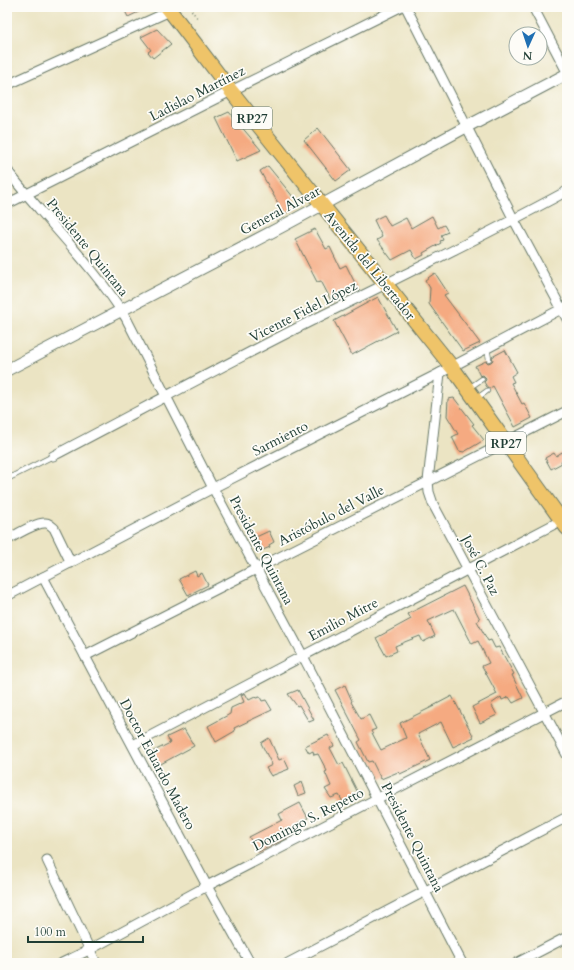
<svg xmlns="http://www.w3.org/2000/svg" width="574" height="970" viewBox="0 0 574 970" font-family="Cardo,serif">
	<rect width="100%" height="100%" fill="#fdfcf7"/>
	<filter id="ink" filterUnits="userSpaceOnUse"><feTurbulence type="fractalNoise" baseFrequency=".025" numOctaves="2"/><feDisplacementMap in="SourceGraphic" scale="8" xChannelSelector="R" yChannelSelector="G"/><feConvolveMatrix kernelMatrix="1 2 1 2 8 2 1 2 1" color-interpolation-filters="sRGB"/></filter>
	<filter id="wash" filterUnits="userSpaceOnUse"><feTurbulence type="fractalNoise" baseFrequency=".012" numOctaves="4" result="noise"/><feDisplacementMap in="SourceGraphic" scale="16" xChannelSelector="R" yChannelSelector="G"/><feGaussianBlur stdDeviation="0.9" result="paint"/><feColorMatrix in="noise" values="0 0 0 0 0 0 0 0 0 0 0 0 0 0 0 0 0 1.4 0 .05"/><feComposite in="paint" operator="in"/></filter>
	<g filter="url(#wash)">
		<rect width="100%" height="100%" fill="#ebe4c3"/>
		<g id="blocks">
			<g fill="#f5aa81">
				<polygon points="123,7 149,7 128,17"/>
				<polygon points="157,29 171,44 153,58 148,52 151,50 141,37"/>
				<polygon points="229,112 261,150 237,161 216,118"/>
				<polygon points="318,128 351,170 336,181 304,140"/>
				<polygon points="268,166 294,198 300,206 284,214 260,171"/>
				<polygon points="384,215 390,226 406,218 411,228 432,216 438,228 444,225 448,232 441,235 443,240 440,241 441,243 423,253 424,255 416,259 411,250 392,260 377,240 382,237 374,220"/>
				<polygon points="315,229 326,249 330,247 340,268 346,265 358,289 332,302 321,281 317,282 295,239"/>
				<polygon points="435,273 448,293 444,295 480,343 463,351 429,304 430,288 425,280"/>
				<polygon points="378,297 397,331 352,355 334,321"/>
				<polygon points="505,350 517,372 511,376 514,382 511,383 522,404 524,403 532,418 515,427 493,386 490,388 487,387 484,382 486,380 485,377 483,375 480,376 475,366 486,361 488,363 491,362 493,360 492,357"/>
				<polygon points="454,398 474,424 472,425 484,440 464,452 459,451 452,437 458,434 447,416 448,399"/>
				<polygon points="562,452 566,458 561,461 562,463 551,469 545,458 554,453 556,456"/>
				<polygon points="269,531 274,542 269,545 270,547 263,550 256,537"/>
				<polygon points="195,571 197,576 202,573 208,585 188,595 179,579"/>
				<polygon points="463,586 480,619 477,621 488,641 491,640 495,648 499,647 514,674 512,675 523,698 513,703 509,697 502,700 501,697 491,704 497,715 480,723 472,707 497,694 482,666 489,663 478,641 472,644 454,609 428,621 435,636 423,642 420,636 407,641 395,646 397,651 386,656 376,638 411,619 408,614"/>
				<polygon points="345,685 352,701 351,702 361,719 369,715 376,729 371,731 381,750 406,738 400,723 434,706 433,706 452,696 474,737 453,747 441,722 418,734 430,760 400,774 398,772 381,779 372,761 368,762 358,742 361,740 335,690"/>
				<polygon points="298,690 314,720 309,722 299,705 297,706 288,694"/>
				<polygon points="245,693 249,700 255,697 256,698 260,697 262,701 266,700 272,710 234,728 235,731 216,742 208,726 230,714 231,708 244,702 241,695"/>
				<polygon points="184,729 194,746 157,766 150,753 170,743 167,737"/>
				<polygon points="328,735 334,746 330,748 339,765 343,763 358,793 343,802 339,795 331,798 325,789 331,786 325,772 327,771 318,754 314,755 313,751 309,753 305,746"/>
				<polygon points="269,738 279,760 284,758 289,769 271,776 266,768 272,765 261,743"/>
				<polygon points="302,782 306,793 298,796 294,786"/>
				<polygon points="300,803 308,818 298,823 302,831 258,852 249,837 282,820 279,814"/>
			</g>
		</g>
	</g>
	<g filter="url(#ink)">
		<use href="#blocks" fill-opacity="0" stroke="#676" stroke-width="1"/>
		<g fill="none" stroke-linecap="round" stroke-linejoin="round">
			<defs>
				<g id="service">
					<polyline points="487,348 489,359"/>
					<polyline points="469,388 482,379"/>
					<polyline points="476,399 487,391"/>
					<polyline points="7,479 53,456"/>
				</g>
				<g id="minor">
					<polyline points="406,7 514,220 567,319"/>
					<polyline points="533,7 567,72"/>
					<polyline points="7,85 170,11"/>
					<path d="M7,170C17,184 29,197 40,210C70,245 102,279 126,318L213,488L303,656L462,963"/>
					<polyline points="7,204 231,91 400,7"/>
					<polyline points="440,373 428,481 429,492 433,504 567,755"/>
					<path d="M53,456C137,412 220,367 305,324C393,280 481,238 567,191"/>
					<path d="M7,540C15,535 37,522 46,523C49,523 51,526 54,528L71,563"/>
					<polyline points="43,577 207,886 250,963"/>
					<polyline points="7,596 213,488 440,373 567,306"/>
					<polyline points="85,656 567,411"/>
					<polyline points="133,745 566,518"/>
					<polyline points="47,860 96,963"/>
					<polyline points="62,963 89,950 207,886 567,701"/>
					<polyline points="288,963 567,817"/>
					<polyline points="517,963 567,937"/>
				</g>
				<polyline id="tertiary" points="7,370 281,227 466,127 567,74"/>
				<polyline id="primary" points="167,7 184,29 231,91 452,367 567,528"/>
			</defs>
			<use href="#service" stroke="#676" stroke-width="6"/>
			<use href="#minor" stroke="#676" stroke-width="11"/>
			<use href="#tertiary" stroke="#676" stroke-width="13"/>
			<use href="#primary" stroke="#676" stroke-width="16"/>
			<polyline stroke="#676" stroke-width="1.5" stroke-dasharray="1 3" stroke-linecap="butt" points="189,7 198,19"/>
			<use href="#service" stroke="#fff" stroke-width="4.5"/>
			<use href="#minor" stroke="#fff" stroke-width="9"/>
			<use href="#tertiary" stroke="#fff" stroke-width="11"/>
			<use href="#primary" stroke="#efc469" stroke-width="14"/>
		</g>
	</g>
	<g text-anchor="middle" stroke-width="3.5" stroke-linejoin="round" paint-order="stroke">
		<g fill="#fdfcf7" stroke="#62766e" stroke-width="1">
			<rect x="232" y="107" width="40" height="22" rx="3"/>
			<rect x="486" y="432" width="40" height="22" rx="3"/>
		</g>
		<g font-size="13" font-weight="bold" fill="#1f3d34">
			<text x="252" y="123">RP27</text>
			<text x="506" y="448">RP27</text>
		</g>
		<g font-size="14" fill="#1f3d34" stroke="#fdfcf7">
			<text transform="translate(197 93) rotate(-27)" y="5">Ladislao Martínez</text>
			<text transform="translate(280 210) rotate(-28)" y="5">General Alvear</text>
			<text transform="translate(88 247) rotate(51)" y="5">Presidente Quintana</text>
			<text transform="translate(370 265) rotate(51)" y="5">Avenida del Libertador</text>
			<text transform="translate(303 311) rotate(-27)" y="5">Vicente Fidel López</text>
			<text transform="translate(280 438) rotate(-27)" y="5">Sarmiento</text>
			<text transform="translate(331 515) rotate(-27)" y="5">Aristóbulo del Valle</text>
			<text transform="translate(262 550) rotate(62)" y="5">Presidente Quintana</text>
			<text transform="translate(481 565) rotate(62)" y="5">José C. Paz</text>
			<text transform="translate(343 619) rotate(-28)" y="5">Emilio Mitre</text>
			<text transform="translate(158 764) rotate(62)" y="5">Doctor Eduardo Madero</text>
			<text transform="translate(308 819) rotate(-27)" y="5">Domingo S. Repetto</text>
			<text transform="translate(413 837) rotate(63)" y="5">Presidente Quintana</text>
		</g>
	</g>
	<rect width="574" height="970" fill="none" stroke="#fdfcf7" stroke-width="24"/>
	<g transform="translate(528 46) rotate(183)"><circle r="19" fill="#fdfcf7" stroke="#a4b0a9"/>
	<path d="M0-3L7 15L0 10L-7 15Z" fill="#1f6fb2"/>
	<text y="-6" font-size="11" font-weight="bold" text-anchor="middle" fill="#1f3d34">N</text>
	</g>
	<path d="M28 936v6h115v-6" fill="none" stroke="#1f3d34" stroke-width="2"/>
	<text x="34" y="936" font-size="12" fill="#1f3d34" stroke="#fdfcf7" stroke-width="3" paint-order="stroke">100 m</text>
</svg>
